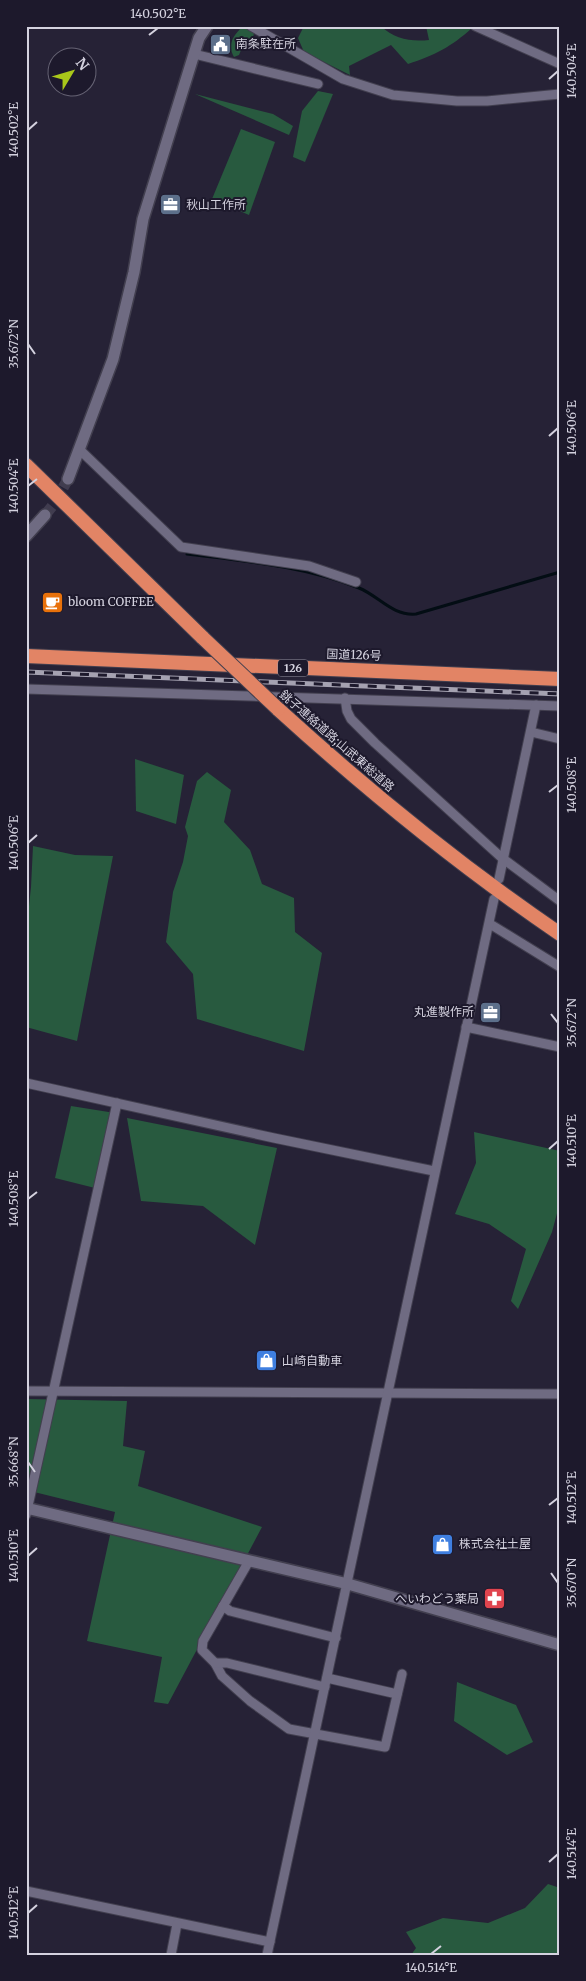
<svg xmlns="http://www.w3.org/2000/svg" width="586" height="1981" viewBox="0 0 586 1981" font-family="Merriweather,'Noto Sans JP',serif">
	<rect width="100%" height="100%" fill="#262236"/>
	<g fill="#285a3f">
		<path d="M243,26H248L255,31L251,42L244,43L239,55L234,57C227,44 233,36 243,26Z"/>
		<path d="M304,26H381C394,39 411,42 429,40L426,26H467L472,28C451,47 435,55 408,64L391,45L349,66L350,75L304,52L298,38Z"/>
		<polygon points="318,91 333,94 305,162 293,157 302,111"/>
		<polygon points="195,94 273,114 293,126 289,135"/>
		<polygon points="241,129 275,142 249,215 212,199"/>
		<polygon points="135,759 184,775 176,824 136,811"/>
		<polygon points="207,772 231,790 224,822 250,850 262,884 294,898 295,932 322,953 304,1051 197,1019 193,974 166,942 173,892 183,862 188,836 185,827 197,781"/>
		<polygon points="33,846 75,855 113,856 77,1041 26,1027 26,905 29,906 31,887"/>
		<polygon points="71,1106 115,1113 99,1189 55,1178"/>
		<polygon points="127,1118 277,1148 255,1245 203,1206 141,1201"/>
		<polygon points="474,1132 560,1151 560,1202 552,1232 518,1309 511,1301 526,1249 489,1224 455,1214 476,1163"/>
		<polygon points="26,1399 127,1401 123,1446 145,1451 138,1486 262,1527 168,1704 154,1702 162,1657 87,1641 115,1512 26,1490"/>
		<polygon points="457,1682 516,1705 533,1742 507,1755 454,1721"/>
		<polygon points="548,1884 560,1888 560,1955 411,1955 416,1948 406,1932 443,1918 488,1923 525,1908"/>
	</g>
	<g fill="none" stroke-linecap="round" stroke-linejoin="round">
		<path stroke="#030d14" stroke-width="3" d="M187,554C244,561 305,566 359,588C379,596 392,616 416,614L560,572"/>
		<polyline stroke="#403c4f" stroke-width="11" stroke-dasharray="11 5.5" stroke-linecap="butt" points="45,515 54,504 68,479"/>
		<defs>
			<g id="minor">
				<polyline points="251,26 343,79 393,95 457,101 487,101 560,94"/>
				<polyline points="475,26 560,64"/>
				<polyline points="194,54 318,84"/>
				<polyline points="80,450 181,547 309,566 356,582"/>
				<polyline points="26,689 560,706"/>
				<polyline points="345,698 347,711 351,719 375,743 502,858 560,901"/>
				<polyline points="531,732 560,739"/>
				<polyline points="499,879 536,705"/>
				<polyline points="490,924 560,967"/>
				<polyline points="466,1027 560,1047"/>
				<polyline points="26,1083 274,1138 434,1171"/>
				<polyline points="26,1391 560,1394"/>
				<polyline points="26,1515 117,1103"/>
				<polyline points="249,1561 203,1641 202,1650 215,1663 222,1676 250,1701 289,1729 385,1747 402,1674"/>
				<polyline points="223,1606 230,1611 336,1638"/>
				<polyline points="215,1663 227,1663 325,1687"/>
				<polyline points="327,1678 397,1694"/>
				<polyline points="26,1891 270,1942"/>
				<polyline points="171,1955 177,1924"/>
				<polyline points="267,1955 494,899"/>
			</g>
			<g id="tertiary">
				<polyline points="68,479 113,359 134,272 143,219 194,54 199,38 207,26"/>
				<polyline points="26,536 45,515"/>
				<polyline points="26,1508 348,1584 560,1645"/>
			</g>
			<g id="trunk">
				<polyline points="26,465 203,638"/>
				<polyline points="26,656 560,679"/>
				<path d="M278,709C367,790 460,866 560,934"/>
			</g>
		</defs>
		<use href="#minor" stroke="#423f4f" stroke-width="11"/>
		<use href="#tertiary" stroke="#423f4f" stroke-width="14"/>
		<use href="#trunk" stroke="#423f4f" stroke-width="16"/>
		<use href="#minor" stroke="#6f6b82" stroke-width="9"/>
		<use href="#tertiary" stroke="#6f6b82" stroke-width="11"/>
		<use href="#trunk" stroke="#e28465" stroke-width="14"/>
		<defs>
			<polyline id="rail" points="26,672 560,694"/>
		</defs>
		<use href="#rail" stroke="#a5a2b1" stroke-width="5"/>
		<use href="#rail" stroke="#1d192c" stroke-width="3" stroke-dasharray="9" stroke-linecap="butt"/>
		<defs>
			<polyline id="trunk-bridge" points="203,638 278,709"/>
		</defs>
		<use href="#trunk-bridge" stroke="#423f4f" stroke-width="16" stroke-linecap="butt"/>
		<use href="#trunk-bridge" stroke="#e28465" stroke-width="14"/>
	</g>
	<path fill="none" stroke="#d4d2df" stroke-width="2" d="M149,35L158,28M549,79L558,71M28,130L37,122M28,344L35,354M549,436L558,428M28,486L37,479M549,792L558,785M28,843L37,835M551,1014L558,1023M549,1149L558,1141M28,1199L37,1192M28,1462L35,1472M549,1505L558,1498M28,1556L37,1548M551,1573L558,1583M549,1862L558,1854M28,1913L37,1905M431,1954L441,1946"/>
	<defs>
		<symbol id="civic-square" viewBox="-11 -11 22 22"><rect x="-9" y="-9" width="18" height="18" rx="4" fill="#5c6f8a" stroke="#1d192c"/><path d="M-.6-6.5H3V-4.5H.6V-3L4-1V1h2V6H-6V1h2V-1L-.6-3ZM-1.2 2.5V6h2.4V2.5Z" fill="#fff"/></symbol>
		<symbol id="office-square" viewBox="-11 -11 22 22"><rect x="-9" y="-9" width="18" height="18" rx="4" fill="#5c6f8a" stroke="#1d192c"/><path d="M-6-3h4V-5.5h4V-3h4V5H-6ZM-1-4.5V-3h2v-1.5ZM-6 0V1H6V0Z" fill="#fff"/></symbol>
		<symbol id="cafe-square" viewBox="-11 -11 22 22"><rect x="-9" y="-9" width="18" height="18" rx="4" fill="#e8710a" stroke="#1d192c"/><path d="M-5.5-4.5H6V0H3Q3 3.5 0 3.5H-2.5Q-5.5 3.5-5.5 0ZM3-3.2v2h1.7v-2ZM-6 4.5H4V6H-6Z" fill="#fff"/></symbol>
		<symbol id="shop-square" viewBox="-11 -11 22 22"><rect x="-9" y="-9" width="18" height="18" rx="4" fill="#3f7fe0" stroke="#1d192c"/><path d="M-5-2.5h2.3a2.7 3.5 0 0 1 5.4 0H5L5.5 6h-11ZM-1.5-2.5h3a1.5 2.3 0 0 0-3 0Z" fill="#fff"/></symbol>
		<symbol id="pharmacy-square" viewBox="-11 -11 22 22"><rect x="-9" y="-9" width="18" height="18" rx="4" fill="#e0444e" stroke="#1d192c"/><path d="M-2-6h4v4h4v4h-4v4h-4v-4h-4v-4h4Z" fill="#fff"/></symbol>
	</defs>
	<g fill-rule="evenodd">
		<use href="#civic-square" x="208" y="32" width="25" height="25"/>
		<use href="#office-square" x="158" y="192" width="25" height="25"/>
		<use href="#cafe-square" x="40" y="590" width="25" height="25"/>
		<use href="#office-square" x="478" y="1000" width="25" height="25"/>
		<use href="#shop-square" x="254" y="1348" width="25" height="25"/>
		<use href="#shop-square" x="430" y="1532" width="25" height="25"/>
		<use href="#pharmacy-square" x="482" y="1586" width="25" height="25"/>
	</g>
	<g text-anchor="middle" stroke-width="4" stroke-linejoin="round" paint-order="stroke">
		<rect fill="#1d192c" stroke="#9d9aa9" stroke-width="1" x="278" y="659.5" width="30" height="17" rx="4"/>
		<g font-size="11" font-weight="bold" fill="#d4d2df">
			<text x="293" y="672">126</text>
		</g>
		<g font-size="12" fill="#d4d2df" stroke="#1d192c" text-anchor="start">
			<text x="236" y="48">南条駐在所</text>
			<text x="186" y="209">秋山工作所</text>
			<text x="68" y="606">bloom COFFEE</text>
			<text x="474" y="1016" text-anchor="end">丸進製作所</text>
			<text x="282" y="1365">山崎自動車</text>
			<text x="459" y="1548">株式会社土屋</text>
			<text x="479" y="1603" text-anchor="end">へいわどう薬局</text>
		</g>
		<g font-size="12" fill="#d4d2df" stroke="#1d192c">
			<text transform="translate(354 655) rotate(2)" y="4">国道126号</text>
			<text transform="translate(337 741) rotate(41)" y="4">銚子連絡道路;山武東総道路</text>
		</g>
	</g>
	<rect width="586" height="1981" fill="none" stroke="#1d192c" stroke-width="55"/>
	<g transform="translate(72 72) rotate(52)"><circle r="24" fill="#1d192c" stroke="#666374"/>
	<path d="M0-4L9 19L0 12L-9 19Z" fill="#a9c71a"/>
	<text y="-8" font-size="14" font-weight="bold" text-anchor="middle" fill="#d4d2df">N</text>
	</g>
	<rect x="28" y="28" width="530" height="1926" fill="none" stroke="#d4d2df" stroke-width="2"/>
	<g font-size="12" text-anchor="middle" fill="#d4d2df">
		<text x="158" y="18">140.502°E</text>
		<text transform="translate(572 71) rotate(-90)" y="4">140.504°E</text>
		<text transform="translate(14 130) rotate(-90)" y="4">140.502°E</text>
		<text transform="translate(14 344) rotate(-90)" y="4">35.672°N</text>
		<text transform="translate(572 428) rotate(-90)" y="4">140.506°E</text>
		<text transform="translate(14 486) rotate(-90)" y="4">140.504°E</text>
		<text transform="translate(572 785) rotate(-90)" y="4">140.508°E</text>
		<text transform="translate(14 843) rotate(-90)" y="4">140.506°E</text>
		<text transform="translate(572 1023) rotate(-90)" y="4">35.672°N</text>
		<text transform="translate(572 1141) rotate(-90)" y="4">140.510°E</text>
		<text transform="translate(14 1199) rotate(-90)" y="4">140.508°E</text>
		<text transform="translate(14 1462) rotate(-90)" y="4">35.668°N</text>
		<text transform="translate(572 1498) rotate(-90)" y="4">140.512°E</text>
		<text transform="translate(14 1556) rotate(-90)" y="4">140.510°E</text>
		<text transform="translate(572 1583) rotate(-90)" y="4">35.670°N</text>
		<text transform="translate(572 1854) rotate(-90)" y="4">140.514°E</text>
		<text transform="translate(14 1913) rotate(-90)" y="4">140.512°E</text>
		<text x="431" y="1972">140.514°E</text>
	</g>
</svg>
